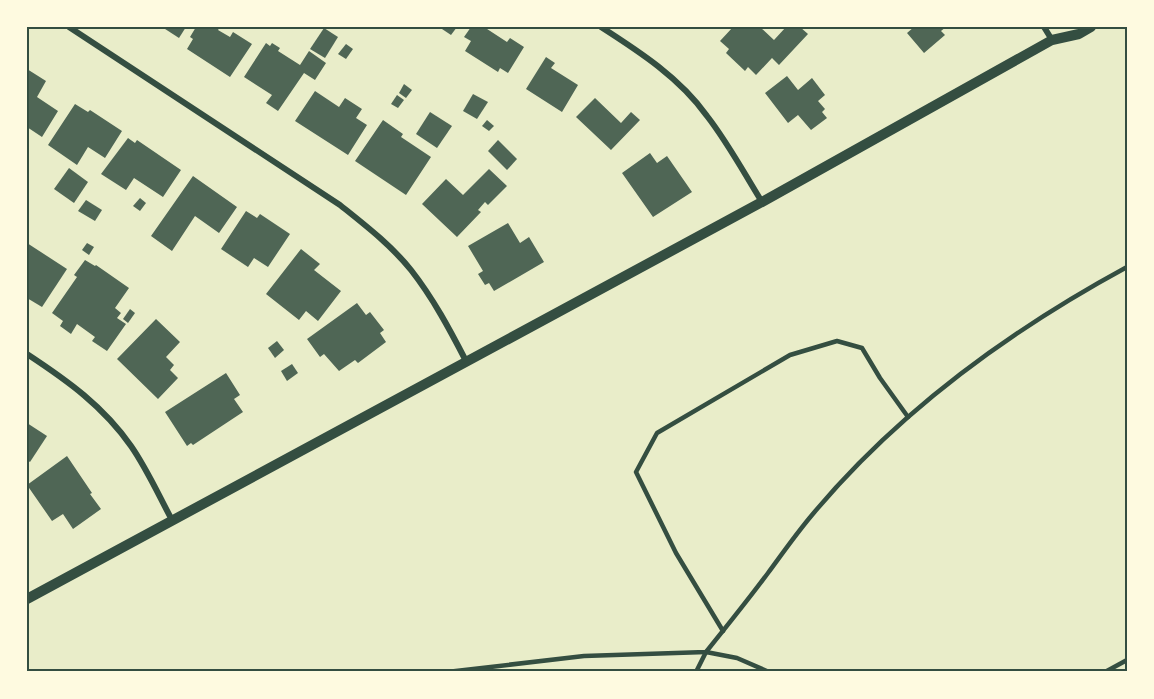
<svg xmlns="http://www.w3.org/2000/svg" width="1154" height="699" viewBox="0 0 1154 699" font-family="Figtree,sans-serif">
	<rect width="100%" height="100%" fill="#e9edc9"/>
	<g fill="#4f6655">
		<polygon points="162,27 186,27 179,38"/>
		<polygon points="196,27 220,27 218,30 230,37 233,32 252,44 230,77 187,49 193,39 190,37"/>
		<polygon points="439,27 457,27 451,35"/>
		<polygon points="471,27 484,27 507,42 510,38 524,47 508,73 500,68 498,72 465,51 471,41 464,37"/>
		<polygon points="733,27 760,27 774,40 786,27 800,27 808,34 779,65 772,58 756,75 748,67 745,71 726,53 729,49 720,41"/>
		<polygon points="914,27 946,27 941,31 945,35 924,53 907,33"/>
		<polygon points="324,28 338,37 325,58 310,49"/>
		<polygon points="266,43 270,46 272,43 280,48 278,51 300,65 309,51 326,63 315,80 304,73 278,111 266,103 272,95 244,77"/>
		<polygon points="346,44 353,49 346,59 338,54"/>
		<polygon points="546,57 555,63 551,68 578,85 562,112 526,89"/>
		<polygon points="27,69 46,81 37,97 58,111 42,137 27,127"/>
		<polygon points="787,76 798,90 812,78 825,95 818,101 825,109 822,112 827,118 811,130 798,115 788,123 765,93"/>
		<polygon points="404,84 412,90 406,98 399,93"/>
		<polygon points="315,91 339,107 345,98 362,109 356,118 367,125 348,155 295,121"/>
		<polygon points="473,94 488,102 477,119 463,111"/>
		<polygon points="397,95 404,100 398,108 391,104"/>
		<polygon points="595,98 621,123 631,112 640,120 611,150 576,117"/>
		<polygon points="75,104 88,112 90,110 122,131 105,158 88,147 77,165 48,145"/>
		<polygon points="430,112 452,126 437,148 416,134"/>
		<polygon points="383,120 403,134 401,137 431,157 406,195 355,161"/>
		<polygon points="487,120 494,126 489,131 482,126"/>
		<polygon points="128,138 135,143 137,140 181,170 163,197 134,178 126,190 101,174"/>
		<polygon points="498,140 517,159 507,170 488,151"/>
		<polygon points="650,153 657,163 667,156 692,192 653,217 622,173"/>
		<polygon points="69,168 88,182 74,203 54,189"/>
		<polygon points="489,169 507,186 488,205 485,202 478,210 481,212 457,237 422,204 446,179 463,195"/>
		<polygon points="193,176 237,207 219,233 195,216 172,251 151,236"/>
		<polygon points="140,198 146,203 140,211 133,206"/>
		<polygon points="86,200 102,210 95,221 78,211"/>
		<polygon points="246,211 257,218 260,214 290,234 268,267 254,258 248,267 221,249"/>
		<polygon points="508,223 520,243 529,237 544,262 494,291 489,283 485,285 478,274 483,271 468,246"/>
		<polygon points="27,243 67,269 42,307 27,298"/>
		<polygon points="87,243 94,247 89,255 82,250"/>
		<polygon points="301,249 320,264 314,270 341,291 318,321 306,311 299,320 266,294"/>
		<polygon points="85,260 95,266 96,265 129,288 115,308 121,313 117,318 126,324 107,351 92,341 95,337 77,324 71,334 60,326 63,321 52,313 77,277 74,275"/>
		<polygon points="357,303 366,315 370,312 384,330 380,333 386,342 358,363 355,360 339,371 324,354 320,357 307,339"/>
		<polygon points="130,309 135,313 128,323 123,319"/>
		<polygon points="156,319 180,342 166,357 174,365 170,370 178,378 158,399 117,359"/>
		<polygon points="277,341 284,350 275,358 268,348"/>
		<polygon points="292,364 298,373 287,381 281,371"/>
		<polygon points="226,373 240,395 234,399 243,412 193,445 191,443 187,446 165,412"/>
		<polygon points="27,423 47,436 30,462 27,460"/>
		<polygon points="67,456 92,493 90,494 101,509 73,529 63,514 52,521 27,485"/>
	</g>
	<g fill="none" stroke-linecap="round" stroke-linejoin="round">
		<g stroke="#344e41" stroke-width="4.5">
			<polyline points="723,631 676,553 636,472 657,433 790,355 837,341 862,348 880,378 908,417"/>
			<path d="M447,672L584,656L706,652C727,626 748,600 768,573C782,554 796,534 812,515C898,412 1009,331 1127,267"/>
			<polyline points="696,672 706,652 737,658 769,672"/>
			<polyline points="1105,672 1127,660"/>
		</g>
		<g stroke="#344e41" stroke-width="6">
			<path d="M69,27L340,205C365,225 391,245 411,270C433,298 450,330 466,361"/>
			<path d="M601,27C640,52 680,78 707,116C728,143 744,173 762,202"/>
			<polyline points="1044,27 1052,40"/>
			<path d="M27,354C68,381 103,406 131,446C147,469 159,496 172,520"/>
		</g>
		<polyline stroke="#344e41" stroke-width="10" points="27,599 762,202 1052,40 1079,34 1091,27"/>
	</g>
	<rect width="1154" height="699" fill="none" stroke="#fefae0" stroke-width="57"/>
	<rect x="28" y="28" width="1098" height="642" fill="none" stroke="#344e41" stroke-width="2"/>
</svg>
